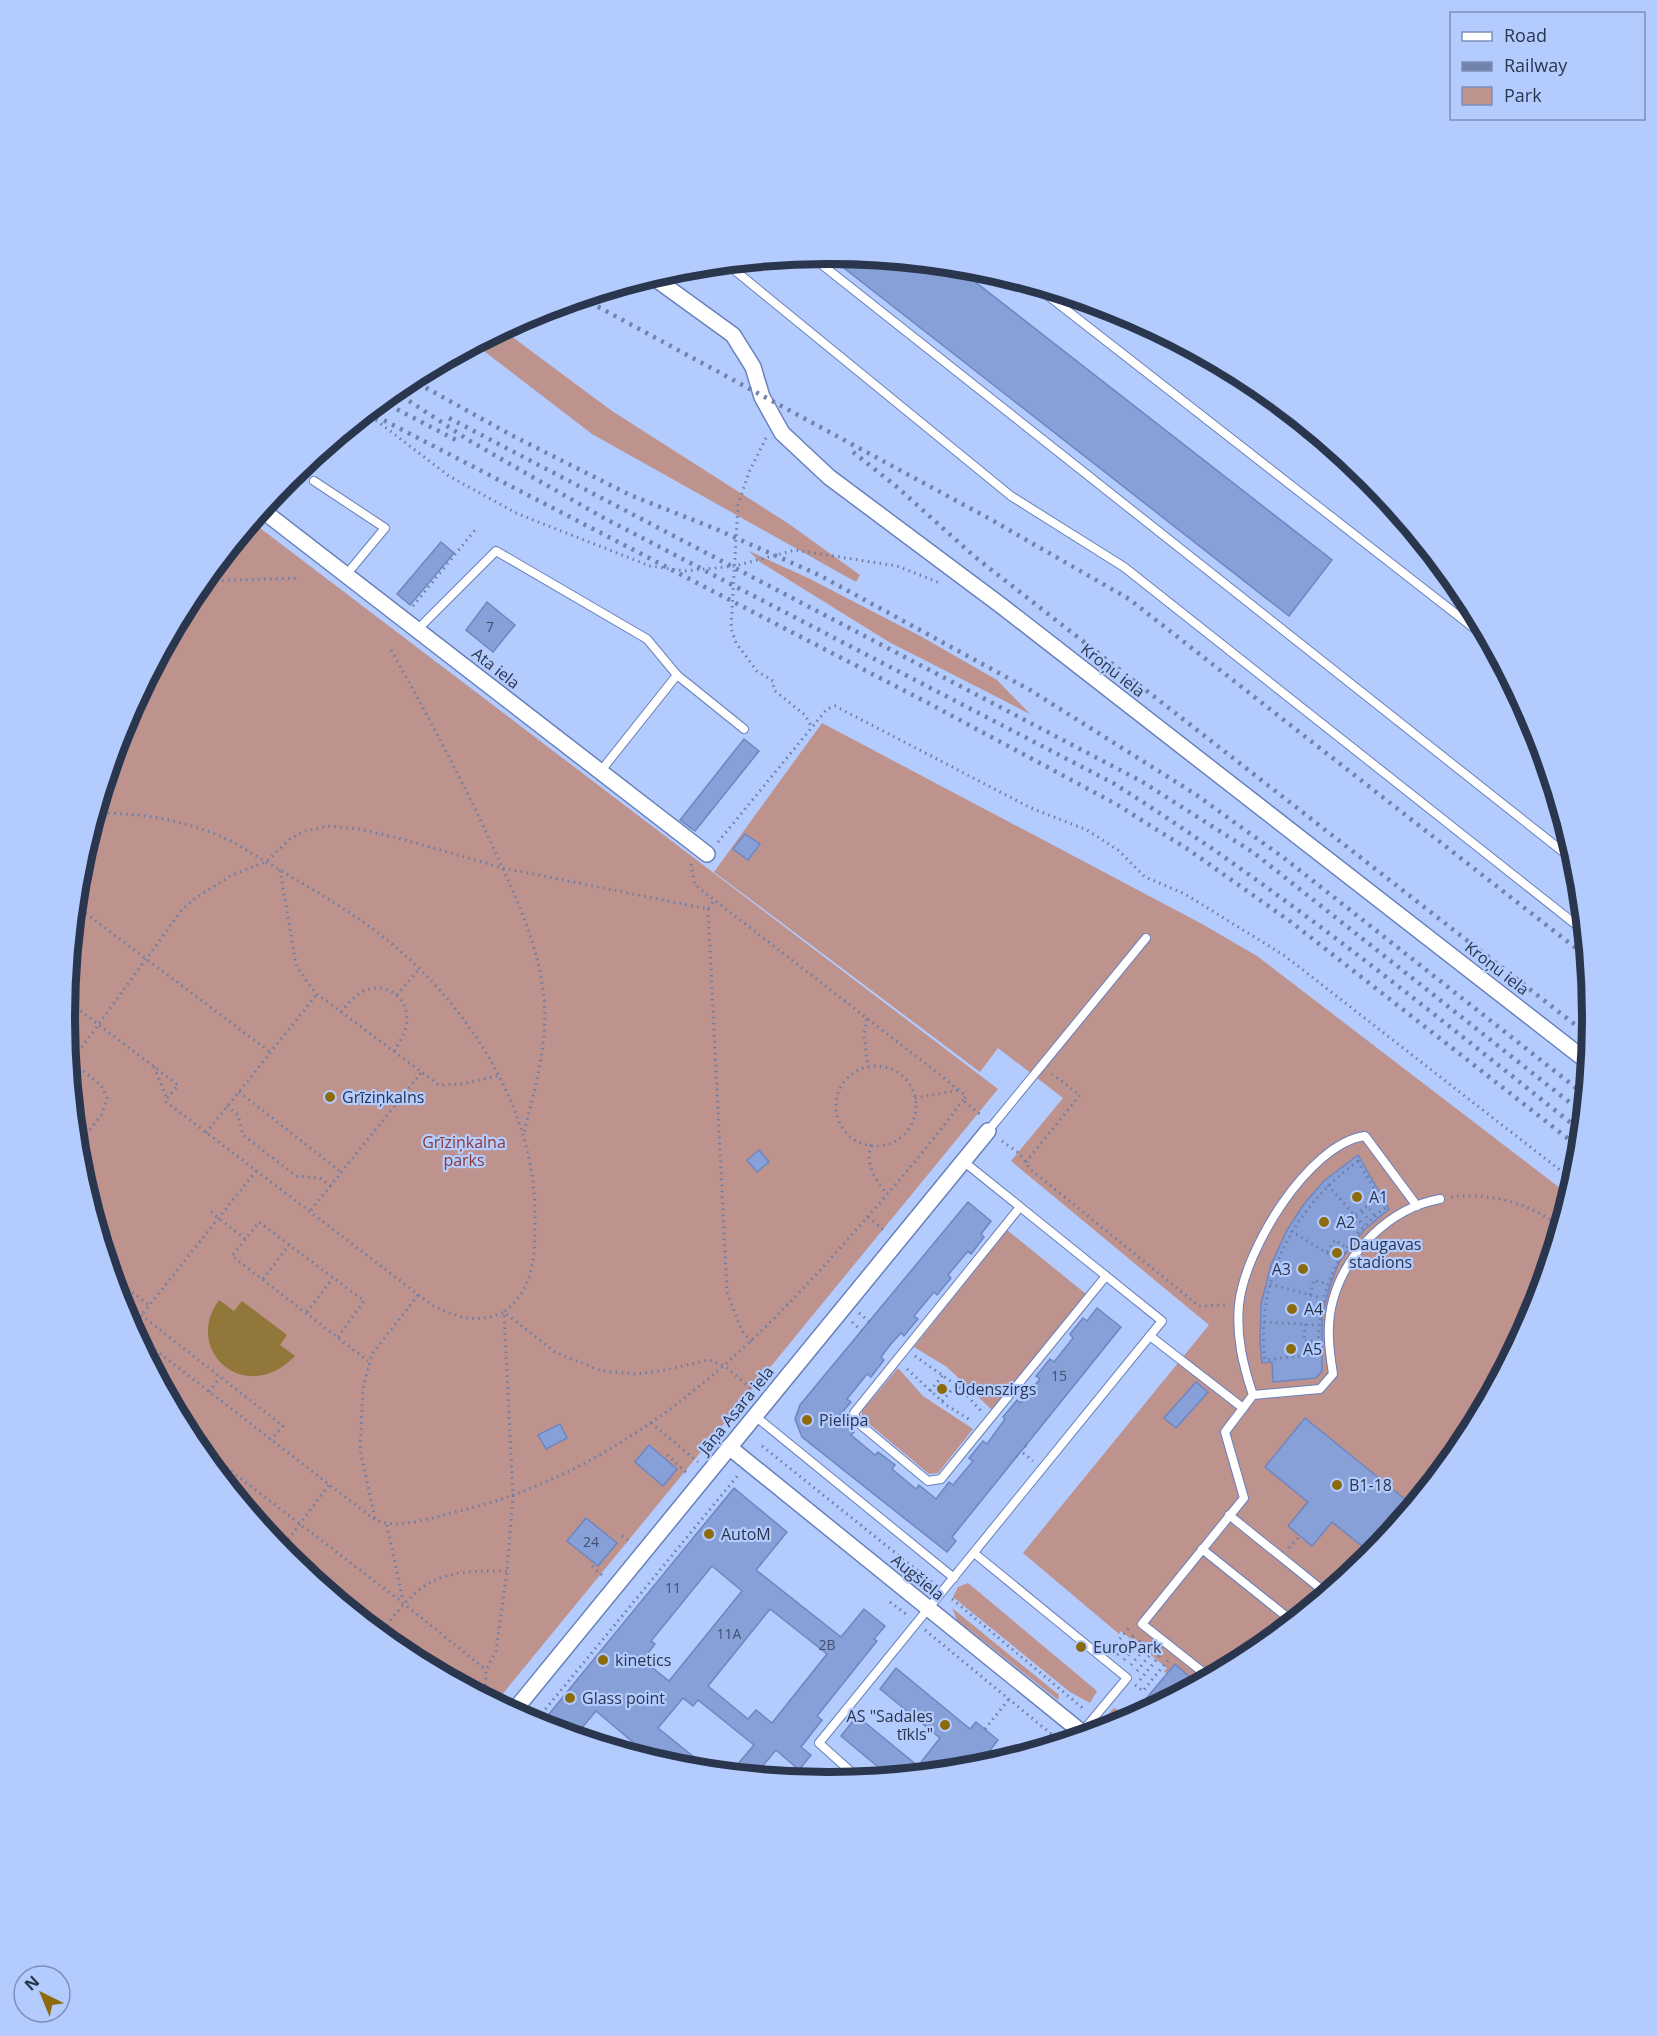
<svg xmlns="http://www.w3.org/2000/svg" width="1657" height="2036" viewBox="0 0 1657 2036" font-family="'Open Sans',sans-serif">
	<rect width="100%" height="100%" fill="#b4cbfe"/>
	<g fill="#be928d">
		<polygon points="503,330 612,411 789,524 860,575 856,582 592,434 476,345"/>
		<polygon points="252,522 998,1089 496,1702 404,1653 288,1558 193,1442 123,1310 79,1167 65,1018 79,869 123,725 193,593"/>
		<polygon points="749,551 808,578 922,637 997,680 1030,714 889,642 760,562"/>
		<polygon points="822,723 1202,924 1257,956 1569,1195 1534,1311 1464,1443 1368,1558 1253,1653 1117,1725 1107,1715 1114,1708 1131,1717 1167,1674 1164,1671 1167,1668 1121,1631 1119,1634 1023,1553 1209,1325 1011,1161 1063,1098 998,1048 980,1072 714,872"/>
		<polygon points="1007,1230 1086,1294 992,1410 947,1367 914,1347"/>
		<polygon points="898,1368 923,1396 973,1429 938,1473 929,1474 862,1418 862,1411"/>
		<polygon points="968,1583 1097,1691 1090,1703 1070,1692 953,1597 958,1587"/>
		<polygon points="952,1608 1059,1695 1058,1700 957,1620"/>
	</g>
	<path fill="#917739" d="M219,1300L234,1311L242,1301L287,1335L280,1345L295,1356C246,1407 182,1351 219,1300Z"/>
	<g fill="#88a0d8" stroke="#6d86c2" stroke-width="1.5" fill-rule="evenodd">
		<polygon points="826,254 956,267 1332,560 1289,616"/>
		<polygon points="441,542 454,553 410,605 397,594"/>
		<polygon points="487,602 515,625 493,652 466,630"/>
		<polygon points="744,739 759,751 695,831 680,820"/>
		<polygon points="745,834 760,844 748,860 733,849"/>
		<polygon points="759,1150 769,1162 757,1172 747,1160"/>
		<polygon points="1358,1155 1389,1209 1364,1230 1339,1262 1331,1282 1322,1315 1322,1371 1316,1378 1273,1382 1272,1362 1262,1363 1260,1342 1261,1304 1271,1265 1287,1230 1304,1204 1324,1181"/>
		<polygon points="968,1202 991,1221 981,1234 984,1237 971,1254 968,1251 948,1275 951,1278 937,1295 934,1292 914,1316 918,1319 904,1336 901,1333 890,1345 881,1357 884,1360 871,1377 867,1374 847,1399 851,1402 837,1418 854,1432 851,1435 875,1455 878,1452 895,1465 892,1469 916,1489 919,1485 936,1499 949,1482 953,1485 973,1461 969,1458 983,1441 987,1444 1005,1419 1003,1417 1017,1400 1020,1403 1040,1379 1036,1376 1050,1359 1054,1362 1073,1338 1070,1334 1083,1318 1087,1321 1097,1308 1121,1327 952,1537 956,1541 947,1552 802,1437 795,1419 800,1405"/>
		<polygon points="1196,1382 1208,1392 1176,1428 1164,1418"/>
		<polygon points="1305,1418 1412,1505 1372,1554 1332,1522 1312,1546 1288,1526 1308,1502 1265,1467"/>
		<polygon points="560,1424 567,1438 546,1449 538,1435"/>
		<polygon points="649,1445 677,1469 663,1486 635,1462"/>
		<path d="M734,1488L787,1532L756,1570L841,1637L864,1609L885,1626L874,1639L877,1641L817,1716L822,1720L801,1747L811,1755L799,1770L776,1750L755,1775L731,1772L754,1745L698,1700L693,1706L683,1698L658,1728L710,1770L679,1767L653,1759L596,1711L575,1736L540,1725ZM712,1566L742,1591L669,1681L643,1660L655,1644L651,1641ZM770,1609L827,1654L772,1723L756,1710L748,1719L708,1686Z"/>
		<polygon points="586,1518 617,1543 598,1566 567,1541"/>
		<polygon points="1175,1664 1191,1678 1180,1692 1129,1719"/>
		<polygon points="896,1668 970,1729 976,1722 998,1740 976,1768 889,1776 841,1736 857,1716 918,1766 940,1738 880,1689"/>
	</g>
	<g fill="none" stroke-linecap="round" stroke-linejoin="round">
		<defs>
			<g id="service">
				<polyline points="811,256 1576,862"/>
				<polyline points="727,264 1011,496 1124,567 1584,931"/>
				<polyline points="1037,287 1488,639"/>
				<polyline points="314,481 385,528 346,575"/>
				<polyline points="417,630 496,551 647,639 677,675"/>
				<polyline points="600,772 677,675 744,729"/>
				<polyline points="988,1131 1146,938"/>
				<polyline points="1020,1207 854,1413 857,1422 928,1481 941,1479 1106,1276"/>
				<polyline points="1150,1336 1243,1408"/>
				<path d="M1253,1395L1320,1389L1333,1374C1329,1349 1326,1325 1333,1300C1346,1252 1390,1208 1440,1199"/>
				<polyline points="755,1416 954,1578"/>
				<polyline points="1229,1515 1326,1593"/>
				<polyline points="1202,1549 1292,1621"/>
				<polyline points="974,1553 1127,1678 1082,1732"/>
				<path d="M1209,1677L1142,1624L1244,1498L1225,1432L1253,1395C1243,1365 1236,1337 1239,1305C1244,1251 1308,1144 1365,1136L1417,1206"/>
				<polyline points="859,1779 819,1743 1162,1321 963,1161"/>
			</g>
			<g id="minor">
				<polyline points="653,277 733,335 753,367 762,397 782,433 829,477 1003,607 1588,1062"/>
				<polyline points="262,510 707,854"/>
				<polyline points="729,1447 1085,1735"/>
				<polyline points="513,1712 988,1131"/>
			</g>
		</defs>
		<use href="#service" stroke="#6880bc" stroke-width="10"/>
		<use href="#minor" stroke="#6880bc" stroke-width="18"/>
		<g stroke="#6d7ea4" stroke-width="3" stroke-dasharray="1.5 4.5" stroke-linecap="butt">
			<polyline points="365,415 377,421 449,476 518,514 650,566 685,571 735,566 795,550 897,566 940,583"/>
			<polyline points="766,438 749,472 738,505 731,628 736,643 757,671 773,681 774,690 805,715 811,726"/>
			<polyline points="204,581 300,578"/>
			<polyline points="413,606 475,530"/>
			<path d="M391,650C429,718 465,785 497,856C518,901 539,948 544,998C548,1043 535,1089 524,1132"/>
			<path d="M96,813C147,813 189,821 235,843C281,872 330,897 374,930C462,995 536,1105 535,1217C535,1253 535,1289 504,1312L513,1496L507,1571L496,1651L486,1670L485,1697"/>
			<polyline points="718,842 827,709 835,706 1031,808 1087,830 1118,850 1145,877 1185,894 1285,956 1574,1181"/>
			<polyline points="691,864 695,885 939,1074 966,1096 963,1100 982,1116"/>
			<polyline points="280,870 296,965 307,982 317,994 439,1085 462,1084 497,1076"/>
			<polyline points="76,906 270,1052"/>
			<polyline points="708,909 727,1292 742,1331 752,1342"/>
			<polyline points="397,995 419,969"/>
			<path d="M66,1000L178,1085L165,1101L432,1305C457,1318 477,1324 504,1312L555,1352L601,1371L635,1374L660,1371L709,1360L725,1366L754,1391"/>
			<path d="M341,1012C347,1005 353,997 362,992C386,979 412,1000 406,1026C405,1035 398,1044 394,1052"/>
			<polyline points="867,1019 864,1035 868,1067"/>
			<polyline points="69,1060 101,1085 107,1098 102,1114 77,1147"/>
			<polyline points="71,1062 181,911 194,899 232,875 266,862 291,838 306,831 328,826 359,829 398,838 503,868 708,909 714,901"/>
			<circle cx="876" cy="1106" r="40"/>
			<polyline points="154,1067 167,1099"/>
			<polyline points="239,1092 341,1172"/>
			<polyline points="915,1098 959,1090"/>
			<polyline points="227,1106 238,1115 243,1135 296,1176 320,1178 331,1186"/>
			<polyline points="206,1133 317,994"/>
			<polyline points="1002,1141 1019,1153 1030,1169 1199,1306 1225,1305"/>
			<path d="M871,1145C865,1164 875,1180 887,1194"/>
			<path d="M1358,1161L1385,1208C1335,1248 1318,1291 1318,1354L1265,1360C1255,1280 1294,1207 1358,1161Z"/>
			<polyline points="1026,1162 1080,1095 1052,1074"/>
			<polyline points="1328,1185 1364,1226"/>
			<path d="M1451,1197C1488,1192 1531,1203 1560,1227"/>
			<polyline points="311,1210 421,1073"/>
			<polyline points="211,1212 245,1239"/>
			<polyline points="1362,1212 1370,1221"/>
			<polyline points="1356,1215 1367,1206 1375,1216"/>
			<polyline points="868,1217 885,1231"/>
			<polyline points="1291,1231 1337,1259"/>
			<polyline points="1327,1252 1335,1240 1345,1247"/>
			<polyline points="113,1278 149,1305"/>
			<polyline points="263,1279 289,1245"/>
			<polyline points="1270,1284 1321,1298"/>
			<polyline points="1310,1295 1314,1280 1326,1284"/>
			<polyline points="307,1312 333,1278"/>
			<polyline points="859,1313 870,1322"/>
			<polyline points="141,1315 283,1426 271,1440"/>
			<polyline points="852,1322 862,1331"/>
			<polyline points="1264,1322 1316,1325"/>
			<polyline points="1305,1324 1304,1341 1316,1341"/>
			<polyline points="132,1327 256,1171"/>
			<path d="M136,1335L375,1520C399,1530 434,1517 459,1511C619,1473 742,1360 847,1240C887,1195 927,1149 963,1100"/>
			<polyline points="338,1337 364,1301 259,1222 232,1256 368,1361"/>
			<polyline points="915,1356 959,1387 981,1411"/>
			<polyline points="907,1369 946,1405 972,1421"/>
			<polyline points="930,1391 943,1375"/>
			<polyline points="209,1392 220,1377"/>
			<polyline points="942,1401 956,1385"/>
			<polyline points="651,1423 698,1462"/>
			<polyline points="193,1442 403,1603 486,1670"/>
			<polyline points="762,1446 933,1583"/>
			<polyline points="1025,1446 1027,1448"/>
			<polyline points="1023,1453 1033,1461"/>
			<polyline points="667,1455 688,1474"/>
			<polyline points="1016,1456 1019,1458"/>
			<polyline points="375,1518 360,1450 363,1388 372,1354 418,1295"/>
			<polyline points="387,1525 403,1601"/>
			<polyline points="622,1536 632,1543"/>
			<polyline points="1289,1548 1300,1536"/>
			<polyline points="281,1549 329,1485"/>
			<polyline points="592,1566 602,1575"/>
			<polyline points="952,1599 1085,1710"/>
			<polyline points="890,1602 906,1614"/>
			<path d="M383,1630C422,1577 441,1570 507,1571"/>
			<polyline points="925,1630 1061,1742"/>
			<polyline points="1112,1648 1129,1628"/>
			<polyline points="1117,1655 1134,1635"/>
			<polyline points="1124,1660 1141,1640"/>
			<polyline points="1131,1665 1147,1645"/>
			<polyline points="1137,1671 1154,1650"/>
			<polyline points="1140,1680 1160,1655"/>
			<polyline points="1135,1685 1143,1691 1169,1659"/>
			<polyline points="534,1723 739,1474"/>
			<polyline points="985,1729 1009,1699"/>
		</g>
		<use href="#service" stroke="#fff" stroke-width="8"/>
		<use href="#minor" stroke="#fff" stroke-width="15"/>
		<g stroke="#7283aa" stroke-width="4.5" stroke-dasharray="3 6" stroke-linecap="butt">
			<polyline points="582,298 990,519 1129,599 1586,956"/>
			<polyline points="410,379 513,436 630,495 716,529 819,575 1030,690 1195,794 1284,858 1585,1095"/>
			<path d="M394,391L470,441L602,517L1113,783C1278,887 1429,1010 1581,1131"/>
			<polyline points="381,401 456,440"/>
			<polyline points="368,412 930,704 1116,804 1189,850 1291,922 1580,1148"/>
			<polyline points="449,418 1141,781 1254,853 1583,1113"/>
			<polyline points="853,452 897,487 975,557 1591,1037"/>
		</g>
	</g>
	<g fill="#8c6b0d" stroke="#b4cbfe" stroke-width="2">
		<circle cx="330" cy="1097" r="6"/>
		<circle cx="1357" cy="1197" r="6"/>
		<circle cx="1324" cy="1222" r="6"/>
		<circle cx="1337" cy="1253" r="6"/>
		<circle cx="1303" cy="1269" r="6"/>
		<circle cx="1292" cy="1309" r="6"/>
		<circle cx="1291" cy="1349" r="6"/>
		<circle cx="942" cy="1389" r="6"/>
		<circle cx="807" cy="1420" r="6"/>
		<circle cx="1337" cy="1485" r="6"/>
		<circle cx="709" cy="1534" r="6"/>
		<circle cx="1081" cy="1647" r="6"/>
		<circle cx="603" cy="1660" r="6"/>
		<circle cx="570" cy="1698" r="6"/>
		<circle cx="945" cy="1725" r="6"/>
	</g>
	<g text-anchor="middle" stroke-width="4.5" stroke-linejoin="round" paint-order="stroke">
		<g font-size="14" fill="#425070">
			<text x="490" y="632">7</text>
			<text x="1059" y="1381">15</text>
			<text x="591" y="1547">24</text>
			<text x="673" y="1593">11</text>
			<text x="729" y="1639">11A</text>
			<text x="827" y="1650">2B</text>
		</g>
		<g font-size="16" fill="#2a354e" stroke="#b4cbfe">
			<text transform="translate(496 668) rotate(38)" y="6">Ata iela</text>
			<text transform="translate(1113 670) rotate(38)" y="6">Kroņu iela</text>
			<text transform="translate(1497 968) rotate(38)" y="6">Kroņu iela</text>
			<text transform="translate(736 1410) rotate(-51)" y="6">Jāņa Asara iela</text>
			<text transform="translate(918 1577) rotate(39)" y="6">Augšiela</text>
		</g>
		<g font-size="16" fill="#2a354e" stroke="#b4cbfe" text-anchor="start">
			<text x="342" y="1103">Grīziņkalns</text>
			<text x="1369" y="1203">A1</text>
			<text x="1336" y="1228">A2</text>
			<text x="1349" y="1250">Daugavas<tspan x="1349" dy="18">stadions</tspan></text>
			<text x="1291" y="1275" text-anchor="end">A3</text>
			<text x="1304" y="1315">A4</text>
			<text x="1303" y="1355">A5</text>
			<text x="954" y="1395">Ūdenszirgs</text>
			<text x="819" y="1426">Pielipa</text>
			<text x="1349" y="1491">B1-18</text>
			<text x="721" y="1540">AutoM</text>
			<text x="1093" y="1653">EuroPark</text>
			<text x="615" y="1666">kinetics</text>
			<text x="582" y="1704">Glass point</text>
			<text x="933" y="1722" text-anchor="end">AS "Sadales<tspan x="933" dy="18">tīkls"</tspan></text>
		</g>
		<g font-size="16" fill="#8d3833" stroke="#b4cbfe">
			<text x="464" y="1148">Grīziņkalna<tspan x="464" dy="18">parks</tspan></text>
		</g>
	</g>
	<path d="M0 0H1657V2036H0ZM828 264H829A753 753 0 0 1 1582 1017V1019A753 753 0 0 1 829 1772H828A753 753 0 0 1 75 1019V1017A753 753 0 0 1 828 264Z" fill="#b4cbfe" fill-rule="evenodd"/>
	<path fill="none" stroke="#2a354e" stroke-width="8" d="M828 264H829A753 753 0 0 1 1582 1017V1019A753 753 0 0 1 829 1772H828A753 753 0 0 1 75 1019V1017A753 753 0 0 1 828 264Z"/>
	<rect x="1450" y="12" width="195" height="108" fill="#b4cbfe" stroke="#7d8fb8" stroke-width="1.5"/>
	<rect x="1462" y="32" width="30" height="9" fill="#ffffff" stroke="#7d8fb8" stroke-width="1.5"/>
	<text x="1504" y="42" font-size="18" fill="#2a354e">Road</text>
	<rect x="1462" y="62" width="30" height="9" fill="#7283aa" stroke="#7d8fb8" stroke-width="1.5"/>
	<text x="1504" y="72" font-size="18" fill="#2a354e">Railway</text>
	<rect x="1462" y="87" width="30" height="18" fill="#be928d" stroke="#7d8fb8" stroke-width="1.5"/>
	<text x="1504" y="102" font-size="18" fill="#2a354e">Park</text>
	<g transform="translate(42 1994) rotate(317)"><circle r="28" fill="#b4cbfe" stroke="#7d8fb8" stroke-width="1.5"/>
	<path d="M0-4.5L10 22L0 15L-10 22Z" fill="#8c6b0d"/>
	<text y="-9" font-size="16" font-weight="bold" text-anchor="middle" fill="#2a354e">N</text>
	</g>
</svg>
